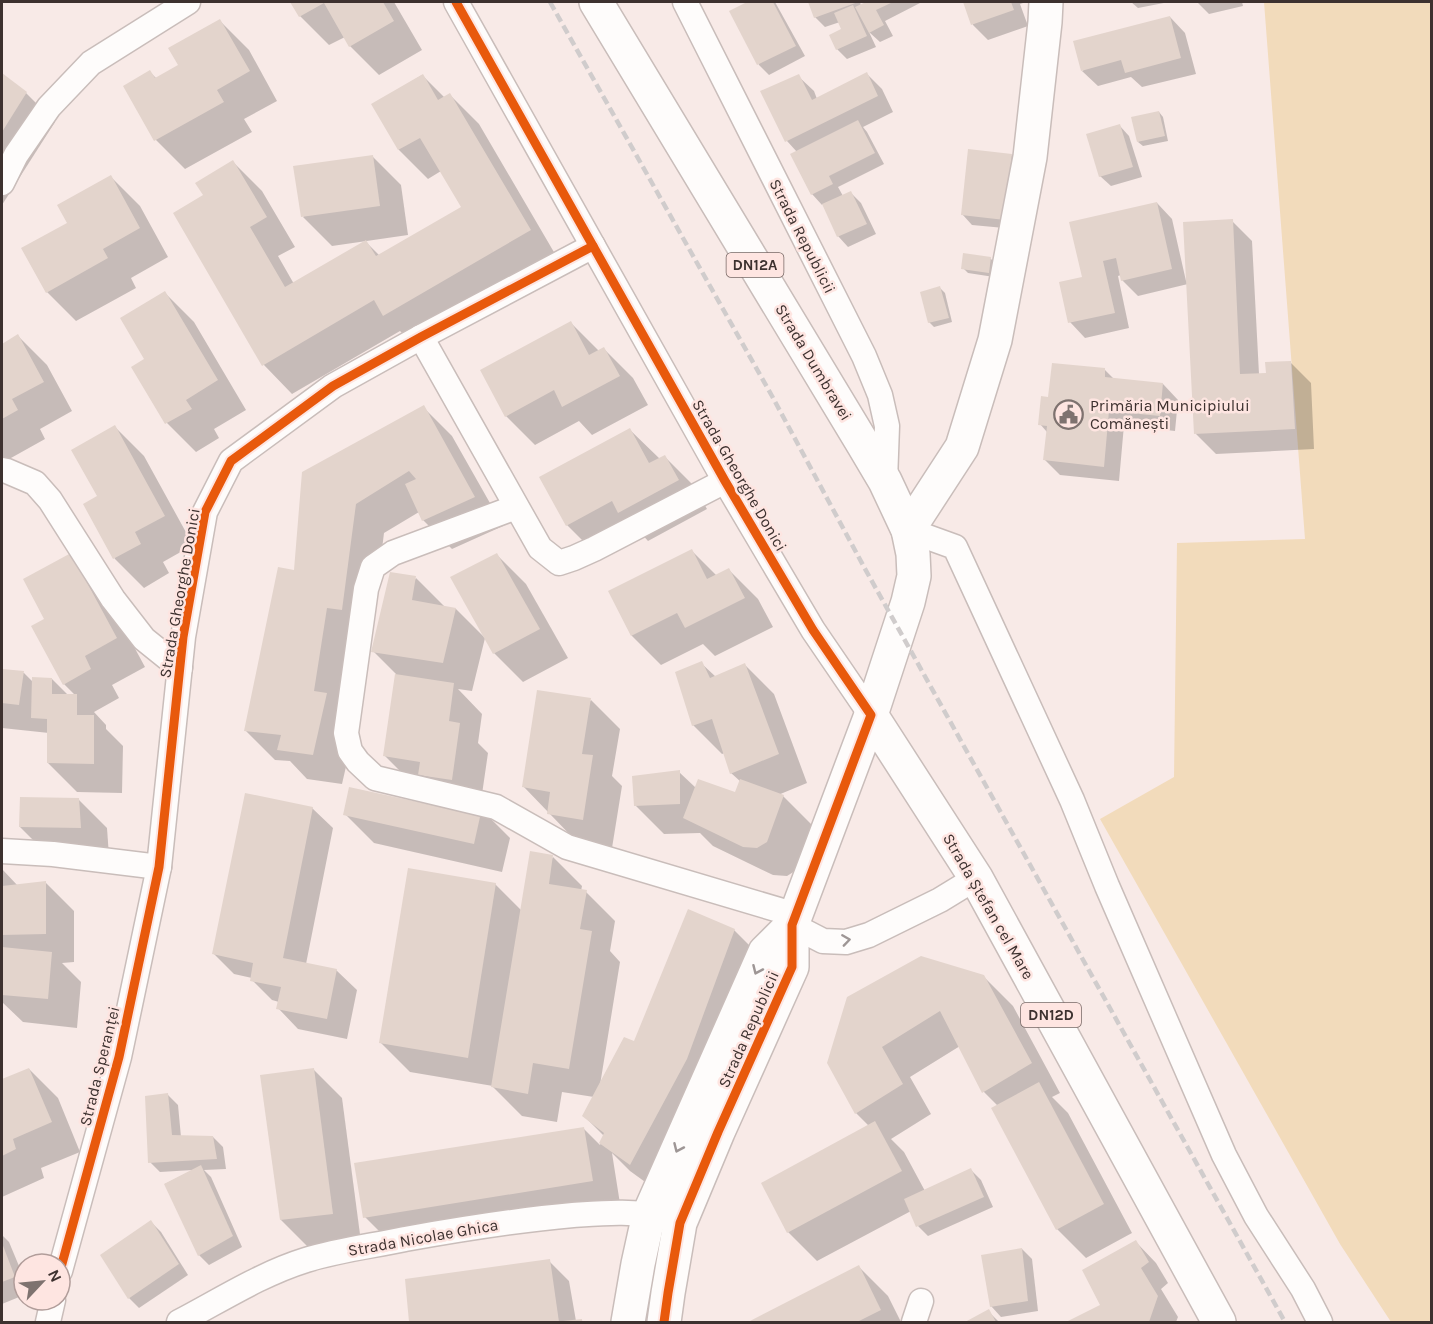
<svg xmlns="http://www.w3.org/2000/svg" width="1433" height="1324" viewBox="0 0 1433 1324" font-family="Karla,sans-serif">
	<rect width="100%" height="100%" fill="#f8eae7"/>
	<polygon fill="#f2dbbb" points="1264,2 1431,2 1431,1322 1391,1322 1340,1244 1100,819 1174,777 1177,543 1305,539"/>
	<g fill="#0003">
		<polygon points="292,2 394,2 422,50 379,75 350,46 345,37 329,45 300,16"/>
		<polygon points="750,2 775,2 805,56 769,75 759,65 731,11"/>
		<polygon points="809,2 860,2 861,6 869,2 922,2 885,21 893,36 880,42 869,32 876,47 847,59 837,49 843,30 840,22 825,27 815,17"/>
		<polygon points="965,2 1026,2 1020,4 1028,26 988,40 973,25"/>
		<polygon points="1131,2 1169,2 1138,8"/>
		<polygon points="1197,2 1242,2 1243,6 1209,14"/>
		<polygon points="1170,17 1185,33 1196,74 1142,87 1131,77 1098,86 1082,71"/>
		<polygon points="220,21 249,50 277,101 244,119 252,132 185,169 156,140 125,86 150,72 157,79 180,66"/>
		<polygon points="2,74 26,93 55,122 2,205"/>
		<polygon points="867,74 882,89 893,112 863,127 867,132 884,164 838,187 843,196 851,193 861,203 876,234 848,247 838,236 823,204 822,205 812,194 797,152 787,141 762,91 798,76 814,91 817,99"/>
		<polygon points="422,75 445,98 450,95 479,124 558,259 413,344 400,331 292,394 264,365 205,196 233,162 262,191 295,247 278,256 294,284 366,242 380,256 463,207 441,171 428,179 399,150 373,105"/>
		<polygon points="1159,112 1163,117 1168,141 1143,146 1138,142"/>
		<polygon points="1119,125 1129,136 1142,177 1111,186 1100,176"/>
		<polygon points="1011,155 1021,165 1015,229 972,225 962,214"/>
		<polygon points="372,156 401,185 408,235 332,246 303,217"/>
		<polygon points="111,177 140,206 168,257 131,278 136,288 76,321 47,292 69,224"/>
		<polygon points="1157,203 1172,219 1186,281 1232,221 1252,241 1259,374 1268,374 1291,363 1311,383 1314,449 1216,454 1196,434 1188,284 1138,296 1122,280 1121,275 1118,276 1129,328 1085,338 1070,322 1084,278"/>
		<polygon points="990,258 995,263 994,277 968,273 963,268"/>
		<polygon points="940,288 945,293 952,322 934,327 929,322"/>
		<polygon points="165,293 194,322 246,410 214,429 219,438 196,452 167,423 134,367 146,360"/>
		<polygon points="571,323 599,351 604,349 633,378 648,405 592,435 579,421 535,445 506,416"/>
		<polygon points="18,336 47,365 72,411 40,429 45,439 2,463 2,345"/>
		<polygon points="1105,370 1114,379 1163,384 1178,400 1175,431 1124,425 1119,481 1060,475 1044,459 1047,432 1040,424 1050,398"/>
		<polygon points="423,407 452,436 503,526 452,549 423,520 419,512 384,533 371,638 356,723 342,784 307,779 290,761 275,760 246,731 295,572"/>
		<polygon points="115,427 144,456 193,545 163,562 169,573 144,588 115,559 85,505 100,497"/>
		<polygon points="630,430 660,459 665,457 694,486 707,509 648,541 639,531 596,554 567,525"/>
		<polygon points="692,551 717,576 729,570 758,599 773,627 715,656 703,644 661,665 632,636 610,592"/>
		<polygon points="71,555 100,584 145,667 112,685 119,698 94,712 106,725 106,729 123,746 122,793 77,792 48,763 49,733 2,728 2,671 24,673 33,682 52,679 68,695 76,696 64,684 46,620"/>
		<polygon points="497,555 526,584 568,658 523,682 494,653"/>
		<polygon points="416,578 445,607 456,609 485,638 472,691 458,689 482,714 478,743 488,753 480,808 510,838 502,872 374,843 345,814 451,811 453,804 414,785 385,756 396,674 373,651"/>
		<polygon points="701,663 716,677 745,665 774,694 807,783 778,795 783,796 812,825 795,871 787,876 773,875 713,846 700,833 664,834 635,805 679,772 696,788 736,794 741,782 731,773 725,753 722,754 693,725"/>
		<polygon points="591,700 620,729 612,776 622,786 612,848 577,842 523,786"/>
		<polygon points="78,799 107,828 109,856 49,856 20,827"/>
		<polygon points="312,808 333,828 306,964 336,970 357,990 347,1039 298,1029 278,1008 279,1002 272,1000 252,980 252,978 234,974 214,954"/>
		<polygon points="553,857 582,886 581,891 586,892 615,921 610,951 620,962 600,1085 734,930 763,959 659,1192 630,1171 612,1153 621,1210 394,1246 365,1217 583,1128 600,1145 604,1136 584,1116 594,1097 562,1092 557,1122 522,1116 493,1087 493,1086 410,1072 381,1043 495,884 522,911"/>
		<polygon points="2,869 18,886 45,882 74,911 74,962 62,963 81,982 77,1028 23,1022 2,1002"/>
		<polygon points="983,976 1013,1006 1060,1093 1052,1097 1068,1113 1132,1233 1086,1258 1057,1229 998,1106 984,1092 960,1046 910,1077 931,1114 891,1139 904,1152 925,1191 971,1170 981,1180 993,1207 928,1236 918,1226 911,1211 817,1261 788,1232 869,1126 856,1113 829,1063"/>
		<polygon points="29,1069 58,1098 80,1152 41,1168 44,1178 2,1197 2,1081"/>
		<polygon points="313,1069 342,1098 361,1242 310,1249 281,1220"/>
		<polygon points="168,1095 178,1105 181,1137 213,1137 223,1147 226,1169 204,1170 211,1177 242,1247 209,1265 199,1255 165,1184 193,1170 160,1172 150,1162"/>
		<polygon points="151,1222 161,1232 188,1275 139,1308 129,1298 102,1256"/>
		<polygon points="2,1235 9,1242 24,1278 24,1295 2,1304"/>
		<polygon points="1136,1242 1156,1263 1168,1283 1161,1289 1178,1317 1176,1322 1069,1322 1102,1305"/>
		<polygon points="1022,1249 1032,1259 1038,1311 1001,1317 991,1306"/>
		<polygon points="549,1261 569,1281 576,1321 581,1320 584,1322 410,1322 406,1280"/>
		<polygon points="859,1267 888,1296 901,1322 751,1322"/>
		<polygon points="988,1311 999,1322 968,1322"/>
	</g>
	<g fill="#e3d4cc">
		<polygon points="290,2 383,2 394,21 349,47 324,3 299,17"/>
		<polygon points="747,2 773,2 796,46 757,65 729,11"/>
		<polygon points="808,2 858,2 814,18"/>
		<polygon points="866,2 893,2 876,10 884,25 869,33 855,7"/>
		<polygon points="963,2 1011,2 1014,10 971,25"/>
		<polygon points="853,5 867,36 836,50 829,35 841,29 834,13"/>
		<polygon points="1170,16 1181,58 1125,73 1121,60 1081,71 1073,41"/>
		<polygon points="220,19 250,71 217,90 224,102 154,141 123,86 150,70 155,78 178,65 168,48"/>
		<polygon points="867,72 878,96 785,142 760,91 799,74 812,100"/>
		<polygon points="2,73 27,92 2,132"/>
		<polygon points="423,74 438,100 450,93 531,230 383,316 374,300 262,366 173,213 203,195 195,183 233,160 267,217 250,227 285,287 366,240 376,256 461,207 420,138 398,150 371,104"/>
		<polygon points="1159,111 1165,136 1137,142 1131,117"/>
		<polygon points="858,120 875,153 829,176 833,184 811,195 790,154"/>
		<polygon points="1120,124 1133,167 1099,177 1086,134"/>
		<polygon points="968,149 1012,154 1005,220 961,215"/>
		<polygon points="373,155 380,206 301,217 293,166"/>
		<polygon points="111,175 140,228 103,249 108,258 46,293 21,248 67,223 57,205"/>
		<polygon points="851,191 867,224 837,237 822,204"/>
		<polygon points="1157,202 1172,269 1121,281 1116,258 1103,261 1115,313 1068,323 1059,282 1082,277 1069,222"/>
		<polygon points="1233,219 1240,374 1266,373 1265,362 1291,361 1295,429 1194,434 1183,222"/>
		<polygon points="963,253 991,257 989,273 961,269"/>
		<polygon points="940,286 949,318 928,323 920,292"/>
		<polygon points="165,291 218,380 186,400 192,409 165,424 131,367 144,359 120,318"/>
		<polygon points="571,321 589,355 604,347 620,376 562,407 554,390 505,417 480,370"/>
		<polygon points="18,334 44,382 12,399 18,410 2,419 2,344"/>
		<polygon points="1052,363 1105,368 1105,377 1163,383 1160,416 1109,411 1104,467 1043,460 1047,426 1038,425 1041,396 1048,397"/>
		<polygon points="424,405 475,497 422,521 405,484 416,479 409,471 356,504 342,610 327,608 314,691 327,693 313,755 277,750 281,735 244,731 278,567 294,570 302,472"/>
		<polygon points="115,425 165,516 135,532 141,544 113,559 83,504 97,496 71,450"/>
		<polygon points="630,428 649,463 665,455 679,480 618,513 612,501 566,526 539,477"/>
		<polygon points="692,549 707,579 729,568 745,598 685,628 677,613 631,636 608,591"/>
		<polygon points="71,553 117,638 85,656 91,669 63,685 31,626 44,619 23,579"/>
		<polygon points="497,553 540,629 493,654 450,577"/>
		<polygon points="390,572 416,576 412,600 456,608 443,663 371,652"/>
		<polygon points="702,661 710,678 745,663 779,754 730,774 712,719 692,726 675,672"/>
		<polygon points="2,669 24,671 19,705 2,703"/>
		<polygon points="395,674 454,683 449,721 460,723 452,780 418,775 420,762 383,756"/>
		<polygon points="32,677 52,678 52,694 77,694 77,715 94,715 94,764 47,763 47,719 31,718"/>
		<polygon points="537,690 591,698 582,754 593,755 583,820 547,814 550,792 522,787"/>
		<polygon points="680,770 680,804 634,806 632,776"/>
		<polygon points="698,779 735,792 740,779 784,795 767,842 757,848 743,847 683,818"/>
		<polygon points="349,787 450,809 452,801 482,808 474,844 343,815"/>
		<polygon points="245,793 313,807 283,958 337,969 327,1019 276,1009 281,987 250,981 253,963 212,954"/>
		<polygon points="20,797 79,798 81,828 19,827"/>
		<polygon points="530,851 553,855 549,884 587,890 580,929 592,931 569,1069 533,1063 528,1094 491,1087"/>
		<polygon points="408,868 496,883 468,1058 379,1043"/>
		<polygon points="46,881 46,934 2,935 2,886"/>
		<polygon points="688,909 735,929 687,1059 630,1165 599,1143 604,1133 582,1116 624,1037 634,1041"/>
		<polygon points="2,947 52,952 48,999 2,995"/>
		<polygon points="921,956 984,975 1032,1063 982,1093 940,1011 882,1047 903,1084 855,1114 827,1063 847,997"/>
		<polygon points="29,1068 52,1122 13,1139 16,1149 2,1156 2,1079"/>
		<polygon points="314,1068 333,1214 280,1220 260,1075"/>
		<polygon points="1039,1082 1104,1204 1056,1230 991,1108"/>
		<polygon points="168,1093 172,1135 213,1136 217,1159 148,1163 145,1096"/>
		<polygon points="875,1121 902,1171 787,1233 761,1183"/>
		<polygon points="584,1127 593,1181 363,1218 354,1163"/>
		<polygon points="201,1165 233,1236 198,1256 164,1184"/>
		<polygon points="971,1168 984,1197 916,1227 904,1199"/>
		<polygon points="151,1220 179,1264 128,1299 100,1255"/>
		<polygon points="1136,1240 1149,1262 1141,1268 1158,1296 1149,1322 1066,1322 1100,1305 1082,1270"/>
		<polygon points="2,1243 15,1277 2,1282"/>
		<polygon points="1022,1248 1028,1301 990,1307 981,1255"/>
		<polygon points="550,1259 559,1322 409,1322 405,1279"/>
		<polygon points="859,1265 881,1310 857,1322 748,1322"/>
		<polygon points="989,1309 996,1322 965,1322"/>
		<polygon points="582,1319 582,1322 563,1322 563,1321"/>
	</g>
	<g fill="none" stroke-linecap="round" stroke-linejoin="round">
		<defs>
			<g id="street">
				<polyline points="456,2 725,481 813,630 871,715"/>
				<polyline points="685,2 864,356 880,395 887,426 885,481"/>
				<polyline points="2,183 16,155 49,107 91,63 188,2"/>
				<polyline points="421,337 540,548 559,563 574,558 594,549 725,481"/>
				<polyline points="2,470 7,471 35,483 50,500 113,599 144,639 180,668"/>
				<polyline points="516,507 393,553 373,567 366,589 346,733 350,751 358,762 375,778 496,807 567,847 796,915"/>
				<polyline points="908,530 955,547 1072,800 1107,886 1224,1155 1256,1216 1303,1289 1320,1322"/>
				<polyline points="2,851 53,854 159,867"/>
				<polyline points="792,925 823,941 846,942 869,935 940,900 976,878"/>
				<polyline points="60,1271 119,1057 159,867 183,637 205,512 231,461 333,386 421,337 593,246"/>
				<polyline points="48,1322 53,1300"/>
				<path d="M179,1322C221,1300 261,1274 306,1260C338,1250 372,1246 405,1239C461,1229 516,1220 573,1215C603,1213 634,1210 664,1218"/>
				<polyline points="914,1322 921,1301"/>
			</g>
			<g id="secondary">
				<polyline points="908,530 962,447 995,340 1030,157 1045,22 1046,2"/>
				<polyline points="628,1322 638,1264 649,1214 765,952 792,925"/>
				<polyline points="664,1322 668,1293 680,1223 718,1132 792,967 792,925 871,715"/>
			</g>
			<polyline id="primary" points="596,2 863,444 885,481 908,530 913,554 914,576 908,602 871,715 976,878 1219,1322"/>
		</defs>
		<use href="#street" stroke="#c9bdba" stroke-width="27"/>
		<use href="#secondary" stroke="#c9bdba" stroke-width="36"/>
		<use href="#primary" stroke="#c9bdba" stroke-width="36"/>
		<use href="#street" stroke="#fefcfb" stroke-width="24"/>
		<use href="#secondary" stroke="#fefcfb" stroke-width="33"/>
		<use href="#primary" stroke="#fefcfb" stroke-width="33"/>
		<polyline stroke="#d0cccc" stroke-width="4.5" stroke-dasharray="9 4.5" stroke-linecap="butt" points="550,2 772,396 864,567 1285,1322"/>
		<defs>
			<g id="cycleway">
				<polyline points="456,2 725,481 813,630 871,715 792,925 792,967 718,1132 680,1223 668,1293 664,1322"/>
				<polyline points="60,1271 119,1057 159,867 183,637 205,512 231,461 333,386 421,337 593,246"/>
			</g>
		</defs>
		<use href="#cycleway" stroke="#fee5e1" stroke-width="13"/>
		<use href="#cycleway" stroke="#e8590c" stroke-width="9"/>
	</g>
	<defs><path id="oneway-chevron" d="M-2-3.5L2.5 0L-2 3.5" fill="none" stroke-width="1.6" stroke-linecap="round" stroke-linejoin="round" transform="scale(1.5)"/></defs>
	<g stroke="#9e9695">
		<use href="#oneway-chevron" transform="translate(846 940) rotate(-8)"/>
		<use href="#oneway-chevron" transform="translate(757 970) rotate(114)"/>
		<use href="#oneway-chevron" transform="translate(678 1148) rotate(114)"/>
	</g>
	<defs>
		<symbol id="civic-ring" viewBox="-11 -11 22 22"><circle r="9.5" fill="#fee5e1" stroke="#7e726f" stroke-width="1.5"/><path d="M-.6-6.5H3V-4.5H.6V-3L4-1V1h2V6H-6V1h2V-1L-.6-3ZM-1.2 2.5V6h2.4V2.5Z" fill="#7e726f"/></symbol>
	</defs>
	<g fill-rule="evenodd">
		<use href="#civic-ring" x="1052" y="398" width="33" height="33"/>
	</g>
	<g text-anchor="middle" stroke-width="5" stroke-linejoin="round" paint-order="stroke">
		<g fill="#fee5e1" stroke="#776764" stroke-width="1.5">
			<rect x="726.5" y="253" width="57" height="24" rx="4.5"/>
			<rect x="1021" y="1003" width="60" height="24" rx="4.5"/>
		</g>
		<g font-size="15" font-weight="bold" fill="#3d312f">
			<text x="755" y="270">DN12A</text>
			<text x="1051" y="1020">DN12D</text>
		</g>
		<g font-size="16" fill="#3d312f" stroke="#fee5e1">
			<text transform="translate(803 236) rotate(63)" y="6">Strada Republicii</text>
			<text transform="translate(814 362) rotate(59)" y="6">Strada Dumbravei</text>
			<text transform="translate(740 475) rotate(60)" y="6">Strada Gheorghe Donici</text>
			<text transform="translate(179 593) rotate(-80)" y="6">Strada Gheorghe Donici</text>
			<text transform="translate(989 906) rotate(60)" y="6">Strada Ștefan cel Mare</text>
			<text transform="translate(748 1029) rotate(-66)" y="6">Strada Republicii</text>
			<text transform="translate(99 1066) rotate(-76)" y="6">Strada Speranței</text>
			<text transform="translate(423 1237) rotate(-10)" y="6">Strada Nicolae Ghica</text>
		</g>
		<g font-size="16" fill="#3d312f" stroke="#fee5e1" text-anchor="start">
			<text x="1090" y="411">Primăria Municipiului<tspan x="1090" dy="18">Comănești</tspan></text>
		</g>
	</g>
	<rect width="1433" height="1324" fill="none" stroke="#3d312f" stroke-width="6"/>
	<g transform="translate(42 1282) rotate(64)"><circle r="28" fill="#fee5e1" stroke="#b19d9a" stroke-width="1.5"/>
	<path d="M0-4.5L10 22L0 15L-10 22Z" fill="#7e726f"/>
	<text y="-9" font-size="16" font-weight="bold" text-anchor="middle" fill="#3d312f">N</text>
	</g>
</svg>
